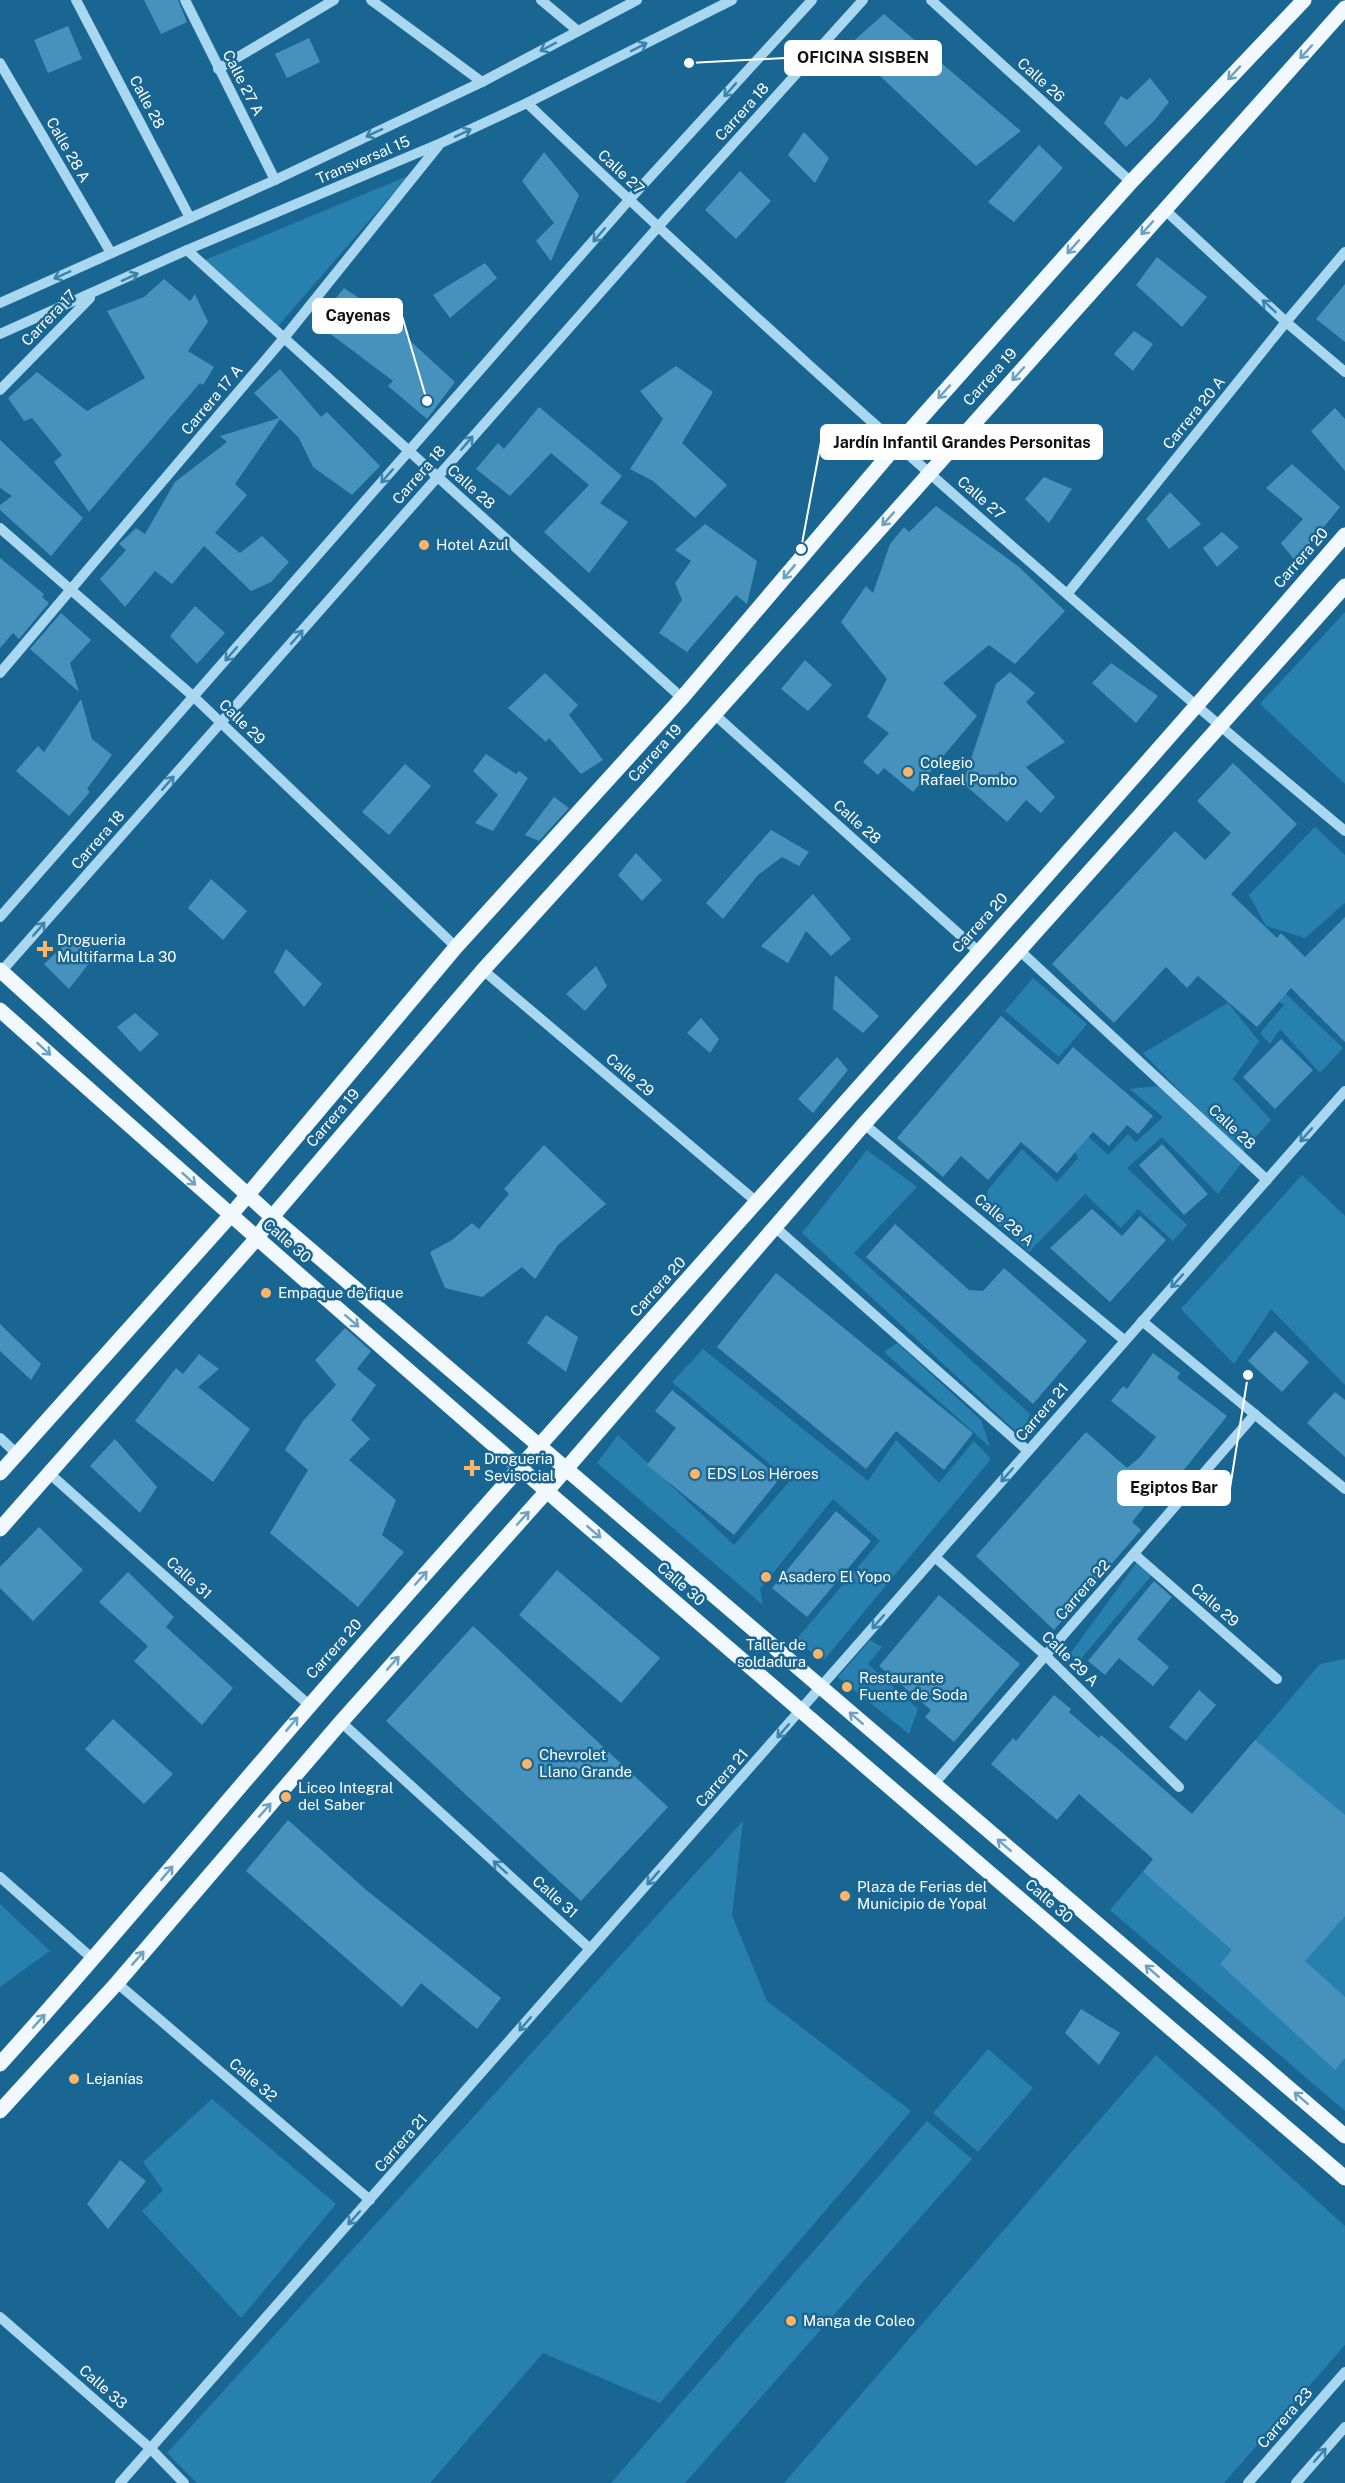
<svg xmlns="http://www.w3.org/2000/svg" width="1345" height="2483" viewBox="0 0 1345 2483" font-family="'Public Sans',sans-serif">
	<rect width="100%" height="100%" fill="#196693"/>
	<g fill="#2880af">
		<polygon points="408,176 278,326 205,260"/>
		<polygon points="1345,612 1345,784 1260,704"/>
		<polygon points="1315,827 1345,855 1345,903 1305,938 1266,926 1249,895"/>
		<polygon points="1250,960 1343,1048 1320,1073 1280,1029 1270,1044 1260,1033 1284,1005 1232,968"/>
		<polygon points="1033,978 1087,1024 1059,1057 1005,1011"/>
		<polygon points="1228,1003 1259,1041 1233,1079 1271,1120 1241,1154 1143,1053"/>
		<polygon points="1159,1086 1243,1161 1218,1194 1162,1137 1127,1168 1187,1225 1173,1241 1138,1209 1121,1228 1085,1194 1029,1252 984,1212 988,1190 1022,1149 1057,1182 1078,1158 1076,1153 1046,1128 1060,1110 1108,1155 1128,1134 1136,1142 1163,1117 1130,1089"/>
		<polygon points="867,1150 917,1187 854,1253 1030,1414 1021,1436 802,1233"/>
		<polygon points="1302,1175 1345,1216 1345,1385 1271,1309 1234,1364 1181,1309"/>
		<polygon points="897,1343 981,1420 990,1447 884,1352"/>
		<polygon points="703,1349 868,1481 896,1440 939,1483 974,1441 991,1459 824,1660 795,1641 880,1541 833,1499 760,1589 763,1605 597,1463 618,1435 734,1545 790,1481 672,1382"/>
		<polygon points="1137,1562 1151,1576 1079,1661 1070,1654"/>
		<polygon points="870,1640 882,1647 868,1664 918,1709 909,1734 838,1677"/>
		<polygon points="1345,1659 1345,2111 1110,1910 1320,1664"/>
		<polygon points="743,1821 732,1915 767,2001 911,2111 660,2403 543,2353 430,2483 197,2483 167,2453"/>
		<polygon points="0,1904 50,1951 0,1987"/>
		<polygon points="988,2049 1033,2088 978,2152 933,2113"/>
		<polygon points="1156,2055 1345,2226 1345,2345 1224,2483 784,2483"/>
		<polygon points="212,2099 336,2204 241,2318 142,2211 163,2190 143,2162"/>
		<polygon points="927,2121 972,2159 685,2483 611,2483"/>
	</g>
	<g fill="#4692bc">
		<polygon points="144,0 178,0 187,22 161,34"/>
		<polygon points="884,14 1021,131 976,166 848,46"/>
		<polygon points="68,26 82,59 48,73 34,40"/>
		<polygon points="309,38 320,62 287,78 275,54"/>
		<polygon points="1150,78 1169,102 1154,121 1126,147 1104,123 1121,96 1127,100"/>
		<polygon points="804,132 829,158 815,183 788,155"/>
		<polygon points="1039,145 1063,168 1014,222 988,202"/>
		<polygon points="544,152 579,195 551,261 536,241 554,223 522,181"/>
		<polygon points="740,171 771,201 736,239 705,210"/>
		<polygon points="1157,257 1207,297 1182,327 1136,285"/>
		<polygon points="485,263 497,278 450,318 433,295"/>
		<polygon points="164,279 190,301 195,294 208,322 188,351 214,367 203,385 200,383 89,512 54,462 62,455 32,418 24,421 8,398 37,372 87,411 145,378 107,311 144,297"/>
		<polygon points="1345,284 1345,342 1316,319"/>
		<polygon points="344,288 409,332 406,337 455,382 427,419 388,386 393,381 316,323"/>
		<polygon points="1134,331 1153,344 1133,371 1114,354"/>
		<polygon points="676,366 713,392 682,443 727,485 695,518 653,481 630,469 663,419 640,391"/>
		<polygon points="280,369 321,417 327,412 380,466 352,495 313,467 299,438 280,419 235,484 247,495 215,533 240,553 262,536 289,562 271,582 251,591 204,546 172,584 155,571 125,607 100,579 126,550 119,544 136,528 145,534 175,482 227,442 220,436 279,418 254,393"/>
		<polygon points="539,407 622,476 600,503 628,522 589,573 544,532 589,485 551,453 510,496 476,469 498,443 504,449"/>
		<polygon points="1335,408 1345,419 1345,471 1311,431"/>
		<polygon points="0,440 83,518 51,556 0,510 0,505 12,496 0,488"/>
		<polygon points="1292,464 1340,507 1296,562 1281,543 1303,519 1266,488"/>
		<polygon points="1044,477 1072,489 1049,523 1025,499"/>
		<polygon points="1170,492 1201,524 1169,549 1146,519"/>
		<polygon points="936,506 1019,567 1065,611 1015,664 989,645 943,683 977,716 913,792 884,768 878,775 863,762 889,733 867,717 887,679 841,622 866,586 873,593 890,544 904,527 909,532"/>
		<polygon points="705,524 757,561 747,604 736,595 687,652 659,633 682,600 675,583 691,561 675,550"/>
		<polygon points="1222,532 1239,547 1217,567 1203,548"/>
		<polygon points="0,558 44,594 42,597 49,603 19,639 13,633 0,648"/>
		<polygon points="195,606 225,633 197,664 170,636"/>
		<polygon points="61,613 91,640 70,663 79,692 30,649"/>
		<polygon points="805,660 832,685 808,711 781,689"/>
		<polygon points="1111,663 1158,696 1136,723 1092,683"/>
		<polygon points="1010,672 1035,693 1026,702 1065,742 1026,767 1055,797 1041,813 1026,800 1007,822 963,783 996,684"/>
		<polygon points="545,673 578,705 569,715 603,760 581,774 549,738 546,742 508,708"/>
		<polygon points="81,699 92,739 112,755 87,789 90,792 69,816 16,771 38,746 44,752"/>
		<polygon points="486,754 516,774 519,771 528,778 493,831 475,823 498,795 473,771"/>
		<polygon points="1233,763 1297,824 1231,894 1277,938 1281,933 1305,957 1345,917 1345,1042 1291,988 1257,1027 1198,976 1187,988 1166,967 1114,1023 1052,964 1175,831 1205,860 1231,833 1197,801"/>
		<polygon points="405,764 431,786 389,835 362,812"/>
		<polygon points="554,797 569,808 539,841 525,835"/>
		<polygon points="771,830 809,852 799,866 782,857 758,875 723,919 706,903"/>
		<polygon points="636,853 662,880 642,901 618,875"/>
		<polygon points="211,879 247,911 223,940 188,908"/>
		<polygon points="813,894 851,939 831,956 806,931 788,963 761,946"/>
		<polygon points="76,934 97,953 69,989 44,964"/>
		<polygon points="286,949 322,984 304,1007 274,972"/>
		<polygon points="596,966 607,986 585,1011 566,994"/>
		<polygon points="835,975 879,1016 863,1033 833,1009"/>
		<polygon points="135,1013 159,1034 140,1052 117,1027"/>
		<polygon points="1001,1016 1058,1065 1073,1047 1153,1116 1138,1134 1127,1125 1109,1146 1093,1132 1057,1173 1021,1142 988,1180 961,1156 943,1177 897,1138"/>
		<polygon points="701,1018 719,1039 710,1053 687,1033"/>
		<polygon points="1281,1039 1313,1070 1275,1109 1243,1077"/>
		<polygon points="837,1057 848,1070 813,1113 798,1099"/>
		<polygon points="1162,1144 1208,1194 1184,1215 1139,1165"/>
		<polygon points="544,1145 606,1204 558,1245 535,1279 522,1267 482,1297 445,1288 430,1252 452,1240 472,1223 479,1229 509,1194 504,1189"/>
		<polygon points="1092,1209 1122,1236 1140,1216 1166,1240 1110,1302 1050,1248"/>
		<polygon points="895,1224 969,1290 983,1291 1004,1268 1087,1341 1033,1404 866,1257"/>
		<polygon points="776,1273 973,1433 944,1470 896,1431 866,1469 717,1347"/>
		<polygon points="546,1315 578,1337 566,1372 527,1343"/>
		<polygon points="0,1324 41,1364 31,1380 0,1351"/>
		<polygon points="345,1328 371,1351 357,1369 376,1385 351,1420 370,1439 349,1460 396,1500 382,1535 404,1552 358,1607 270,1533 308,1470 285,1450 303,1421 336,1385 315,1360"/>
		<polygon points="1275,1331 1309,1362 1282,1392 1248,1361"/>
		<polygon points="1153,1353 1180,1373 1177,1378 1227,1416 1163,1496 1157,1491 1132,1522 1141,1530 1054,1630 976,1556 1086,1432 1127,1468 1140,1457 1156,1437 1111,1401 1123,1386 1127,1389"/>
		<polygon points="199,1354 219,1369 198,1387 250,1429 213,1482 135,1421 176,1368 183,1374"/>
		<polygon points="672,1390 780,1478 734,1535 647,1465 676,1428 655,1411"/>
		<polygon points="1335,1392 1345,1400 1345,1457 1307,1423"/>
		<polygon points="115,1439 157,1487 140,1513 90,1466"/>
		<polygon points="836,1511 871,1541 807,1617 772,1588"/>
		<polygon points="39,1527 83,1570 33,1621 0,1588 0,1567"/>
		<polygon points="557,1570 660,1658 621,1703 519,1615"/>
		<polygon points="128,1572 174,1617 166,1627 233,1688 202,1725 134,1661 148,1646 99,1602"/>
		<polygon points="1154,1581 1172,1597 1137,1639 1169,1667 1153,1686 1119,1658 1105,1675 1088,1661"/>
		<polygon points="939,1595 1020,1664 954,1742 925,1717 931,1710 879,1666"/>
		<polygon points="473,1626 668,1807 581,1901 386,1721"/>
		<polygon points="1199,1690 1216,1705 1186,1741 1169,1727"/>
		<polygon points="1054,1695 1071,1709 1069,1712 1099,1738 1101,1735 1118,1749 1192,1814 1255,1740 1345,1815 1345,1916 1305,1961 1345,1997 1345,2058 1335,2070 1220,1964 1232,1950 1143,1872 1153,1859 1079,1794 1057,1820 991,1764 1013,1738 1016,1741"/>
		<polygon points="113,1719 173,1774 144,1804 85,1749"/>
		<polygon points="288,1820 365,1889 501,1998 477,2029 421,1983 402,2007 246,1871"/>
		<polygon points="1081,2009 1120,2033 1099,2065 1065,2033"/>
		<polygon points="120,2160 146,2181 108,2229 87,2204"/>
	</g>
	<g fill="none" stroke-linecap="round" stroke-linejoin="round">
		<g stroke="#a9d7f0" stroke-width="10">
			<polyline points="76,0 190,218"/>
			<polyline points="185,0 275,180"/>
			<polyline points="371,0 482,82"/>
			<polyline points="541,0 578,31"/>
			<polyline points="931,0 1131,182"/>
			<polyline points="0,63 111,253"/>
			<polyline points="218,69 334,0"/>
			<path d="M527,103C791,355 1065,597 1345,831"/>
			<polyline points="1164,209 1286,322 1345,372"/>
			<polyline points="187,250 682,698"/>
			<polyline points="0,303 275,180 482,82 637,0"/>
			<polyline points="0,334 187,250 441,143 527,103 732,0"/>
			<polyline points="0,390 90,298"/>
			<polyline points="0,528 194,697 456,947"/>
			<polyline points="1068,593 1286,322 1345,252"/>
			<polyline points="0,673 284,338 439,145"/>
			<polyline points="714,714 979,952"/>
			<polyline points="0,917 629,200 812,0"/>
			<polyline points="1019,950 1267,1180"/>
			<polyline points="483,970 758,1203"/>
			<polyline points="0,973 658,227 863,0"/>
			<polyline points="864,1124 1124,1340"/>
			<polyline points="776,1228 1028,1451"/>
			<polyline points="1142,1321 1345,1489"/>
			<polyline points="0,1438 17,1454"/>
			<polyline points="50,1474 309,1705"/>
			<polyline points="1134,1554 1277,1679"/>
			<polyline points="935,1557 1046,1656 1179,1787"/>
			<polyline points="341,1722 590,1949"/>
			<polyline points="934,1784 1255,1414"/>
			<polyline points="0,1877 94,1960"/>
			<polyline points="117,1983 370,2200"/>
			<polyline points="0,2317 151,2449 184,2483"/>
			<polyline points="120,2483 1345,1091"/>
			<polyline points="1248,2483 1345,2372"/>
			<polyline points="1296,2483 1345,2427"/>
		</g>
		<g stroke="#f1f9ff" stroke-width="15">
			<polyline points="0,970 272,1217 1345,2136"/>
			<path d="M0,1010C443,1406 894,1791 1345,2178"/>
			<polyline points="0,1473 230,1216 456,947 682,698 897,445 1131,182 1304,0"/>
			<polyline points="0,1529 257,1238 272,1217 483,970 653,783 1345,8"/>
			<path d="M0,2064C128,1922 248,1774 375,1631C698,1265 1026,904 1345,535"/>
			<polyline points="0,2111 117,1983 341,1722 547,1491 864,1124 1345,586"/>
		</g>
	</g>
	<defs><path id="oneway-shaft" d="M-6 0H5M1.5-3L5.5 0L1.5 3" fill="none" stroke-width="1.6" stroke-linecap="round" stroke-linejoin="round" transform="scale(1.5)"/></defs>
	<g stroke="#3d82aa">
		<use href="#oneway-shaft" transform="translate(548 47) rotate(152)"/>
		<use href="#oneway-shaft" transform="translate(639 47) rotate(-27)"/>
		<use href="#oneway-shaft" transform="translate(730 90) rotate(132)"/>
		<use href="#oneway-shaft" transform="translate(374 133) rotate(155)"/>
		<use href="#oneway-shaft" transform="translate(463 133) rotate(-25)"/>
		<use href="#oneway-shaft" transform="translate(599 235) rotate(131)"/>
		<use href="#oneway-shaft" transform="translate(62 275) rotate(156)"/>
		<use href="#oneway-shaft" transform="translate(130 277) rotate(-25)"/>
		<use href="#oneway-shaft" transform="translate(1269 306) rotate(-137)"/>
		<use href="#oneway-shaft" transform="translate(467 443) rotate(-49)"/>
		<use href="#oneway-shaft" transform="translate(387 476) rotate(131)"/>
		<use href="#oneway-shaft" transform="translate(297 637) rotate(-49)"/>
		<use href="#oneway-shaft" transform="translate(231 654) rotate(131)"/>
		<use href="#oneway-shaft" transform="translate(168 783) rotate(-49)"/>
		<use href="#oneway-shaft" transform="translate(39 929) rotate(-49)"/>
		<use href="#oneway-shaft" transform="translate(1306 1135) rotate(131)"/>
		<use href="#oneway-shaft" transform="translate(1177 1281) rotate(132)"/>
		<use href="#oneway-shaft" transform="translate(1007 1475) rotate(131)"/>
		<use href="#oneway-shaft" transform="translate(878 1622) rotate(131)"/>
		<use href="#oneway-shaft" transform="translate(783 1731) rotate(131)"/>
		<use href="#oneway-shaft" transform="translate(500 1867) rotate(-138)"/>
		<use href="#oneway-shaft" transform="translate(653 1878) rotate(131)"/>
		<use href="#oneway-shaft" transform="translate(525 2024) rotate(131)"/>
		<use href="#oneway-shaft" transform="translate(354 2218) rotate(132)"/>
		<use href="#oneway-shaft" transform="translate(1320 2455) rotate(-49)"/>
	</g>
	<g stroke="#6fa1be">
		<use href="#oneway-shaft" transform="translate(1306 52) rotate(132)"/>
		<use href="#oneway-shaft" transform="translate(1234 73) rotate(133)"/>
		<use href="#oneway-shaft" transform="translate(1147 228) rotate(132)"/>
		<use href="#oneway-shaft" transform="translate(1073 247) rotate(132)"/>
		<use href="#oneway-shaft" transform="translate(1018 374) rotate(132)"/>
		<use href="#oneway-shaft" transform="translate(944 392) rotate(132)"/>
		<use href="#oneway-shaft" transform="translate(888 519) rotate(132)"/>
		<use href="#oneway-shaft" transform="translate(789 572) rotate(130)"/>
		<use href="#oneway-shaft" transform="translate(44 1049) rotate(42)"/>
		<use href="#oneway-shaft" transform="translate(189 1179) rotate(42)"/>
		<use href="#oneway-shaft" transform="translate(352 1321) rotate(41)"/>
		<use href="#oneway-shaft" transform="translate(523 1518) rotate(-48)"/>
		<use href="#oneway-shaft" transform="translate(594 1532) rotate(41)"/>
		<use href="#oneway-shaft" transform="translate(421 1578) rotate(-48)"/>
		<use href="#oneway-shaft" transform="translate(393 1663) rotate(-48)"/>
		<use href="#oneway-shaft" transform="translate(856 1718) rotate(-139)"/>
		<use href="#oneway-shaft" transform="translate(292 1724) rotate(-50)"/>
		<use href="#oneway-shaft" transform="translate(265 1810) rotate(-49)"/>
		<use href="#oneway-shaft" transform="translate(1004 1845) rotate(-139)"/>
		<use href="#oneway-shaft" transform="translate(167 1873) rotate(-50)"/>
		<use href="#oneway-shaft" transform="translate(138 1958) rotate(-49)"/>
		<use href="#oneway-shaft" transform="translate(1152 1971) rotate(-139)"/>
		<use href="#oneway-shaft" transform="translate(39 2021) rotate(-48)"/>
		<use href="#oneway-shaft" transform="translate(1301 2098) rotate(-139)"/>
	</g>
	<g fill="#ffb567" stroke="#196693" stroke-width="2">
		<circle cx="424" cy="545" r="6"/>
		<circle cx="908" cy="772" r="6"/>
		<path d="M42 940h6v6h6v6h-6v6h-6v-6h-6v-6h6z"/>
		<circle cx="266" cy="1293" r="6"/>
		<path d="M469 1459h6v6h6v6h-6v6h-6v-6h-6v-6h6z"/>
		<circle cx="695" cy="1474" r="6"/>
		<circle cx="766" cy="1577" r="6"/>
		<circle cx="818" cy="1654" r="6"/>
		<circle cx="847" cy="1687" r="6"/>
		<circle cx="527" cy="1764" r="6"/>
		<circle cx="286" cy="1797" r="6"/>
		<circle cx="845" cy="1896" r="6"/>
		<circle cx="74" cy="2079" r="6"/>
		<circle cx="791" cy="2321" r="6"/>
	</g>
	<g text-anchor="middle" stroke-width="5" stroke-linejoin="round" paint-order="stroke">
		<g font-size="15" fill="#fff" stroke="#196693">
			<text transform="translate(1041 80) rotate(42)" y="5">Calle 26</text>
			<text transform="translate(243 83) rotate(63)" y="5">Calle 27 A</text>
			<text transform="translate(147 102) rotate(62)" y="5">Calle 28</text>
			<text transform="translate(742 112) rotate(-48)" y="5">Carrera 18</text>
			<text transform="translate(68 150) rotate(60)" y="5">Calle 28 A</text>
			<text transform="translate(363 160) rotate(-23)" y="5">Transversal 15</text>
			<text transform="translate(621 172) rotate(43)" y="5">Calle 27</text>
			<text transform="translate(49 318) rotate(-46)" y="5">Carrera 17</text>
			<text transform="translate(990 377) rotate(-48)" y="5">Carrera 19</text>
			<text transform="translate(212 400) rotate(-50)" y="5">Carrera 17 A</text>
			<text transform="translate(1194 413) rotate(-51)" y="5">Carrera 20 A</text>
			<text transform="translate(419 475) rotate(-49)" y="5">Carrera 18</text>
			<text transform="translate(471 487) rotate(42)" y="5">Calle 28</text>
			<text transform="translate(981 498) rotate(41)" y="5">Calle 27</text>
			<text transform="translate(1301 558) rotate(-49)" y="5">Carrera 20</text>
			<text transform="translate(242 722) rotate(44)" y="5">Calle 29</text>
			<text transform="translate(655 753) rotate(-48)" y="5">Carrera 19</text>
			<text transform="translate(857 822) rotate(42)" y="5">Calle 28</text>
			<text transform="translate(98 840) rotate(-49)" y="5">Carrera 18</text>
			<text transform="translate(980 923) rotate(-48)" y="5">Carrera 20</text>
			<text transform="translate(630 1075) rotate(40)" y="5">Calle 29</text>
			<text transform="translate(333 1118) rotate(-49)" y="5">Carrera 19</text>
			<text transform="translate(1232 1127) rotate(43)" y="5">Calle 28</text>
			<text transform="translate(1004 1220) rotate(40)" y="5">Calle 28 A</text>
			<text transform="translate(287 1241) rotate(41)" y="5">Calle 30</text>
			<text transform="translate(658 1287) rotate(-48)" y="5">Carrera 20</text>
			<text transform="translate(1042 1412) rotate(-49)" y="5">Carrera 21</text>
			<text transform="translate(189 1578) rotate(42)" y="5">Calle 31</text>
			<text transform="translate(681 1584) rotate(41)" y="5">Calle 30</text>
			<text transform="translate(1083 1590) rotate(-49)" y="5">Carrera 22</text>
			<text transform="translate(1215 1605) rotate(41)" y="5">Calle 29</text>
			<text transform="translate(334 1649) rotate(-48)" y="5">Carrera 20</text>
			<text transform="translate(1070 1659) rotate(44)" y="5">Calle 29 A</text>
			<text transform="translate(722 1778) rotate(-49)" y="5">Carrera 21</text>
			<text transform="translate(555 1897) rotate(42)" y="5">Calle 31</text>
			<text transform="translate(1049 1901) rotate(41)" y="5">Calle 30</text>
			<text transform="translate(253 2080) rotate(41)" y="5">Calle 32</text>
			<text transform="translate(401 2143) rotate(-49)" y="5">Carrera 21</text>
			<text transform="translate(103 2387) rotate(41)" y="5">Calle 33</text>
			<text transform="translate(1285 2418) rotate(-49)" y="5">Carrera 23</text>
		</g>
		<g font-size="15" fill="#fff" stroke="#196693" text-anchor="start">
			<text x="436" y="550">Hotel Azul</text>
			<text x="920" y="768">Colegio<tspan x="920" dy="17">Rafael Pombo</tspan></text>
			<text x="57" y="945">Drogueria<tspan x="57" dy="17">Multifarma La 30</tspan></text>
			<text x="278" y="1298">Empaque de fique</text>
			<text x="484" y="1464">Drogueria<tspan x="484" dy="17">Sevisocial</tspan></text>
			<text x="707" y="1479">EDS Los Héroes</text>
			<text x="778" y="1582">Asadero El Yopo</text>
			<text x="806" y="1650" text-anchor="end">Taller de<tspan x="806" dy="17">soldadura</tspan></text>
			<text x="859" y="1683">Restaurante<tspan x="859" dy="17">Fuente de Soda</tspan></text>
			<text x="539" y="1760">Chevrolet<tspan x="539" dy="17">Llano Grande</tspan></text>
			<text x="298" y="1793">Liceo Integral<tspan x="298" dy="17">del Saber</tspan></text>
			<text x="857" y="1892">Plaza de Ferias del<tspan x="857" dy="17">Municipio de Yopal</tspan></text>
			<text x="86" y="2084">Lejanías</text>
			<text x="803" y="2326">Manga de Coleo</text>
		</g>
	</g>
	<path fill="none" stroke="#fff" stroke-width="2" d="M689 63L785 58M427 401L402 316M801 549L821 442M1248 1375L1230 1488"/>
	<g fill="#fff" stroke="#196693" stroke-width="2">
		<circle cx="689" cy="63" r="6"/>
		<circle cx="427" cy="401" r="6"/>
		<circle cx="801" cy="549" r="6"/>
		<circle cx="1248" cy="1375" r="6"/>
	</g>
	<g fill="#fff" stroke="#fff" stroke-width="2">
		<rect x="785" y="41" width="156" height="34" rx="6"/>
		<rect x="313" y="299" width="89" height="34" rx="6"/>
		<rect x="821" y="425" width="281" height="34" rx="6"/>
		<rect x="1118" y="1471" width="112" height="34" rx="6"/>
	</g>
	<g font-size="16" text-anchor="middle" font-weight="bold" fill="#111">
		<text x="863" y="63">OFICINA SISBEN</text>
		<text x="358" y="321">Cayenas</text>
		<text x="962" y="448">Jardín Infantil Grandes Personitas</text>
		<text x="1174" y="1493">Egiptos Bar</text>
	</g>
</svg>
